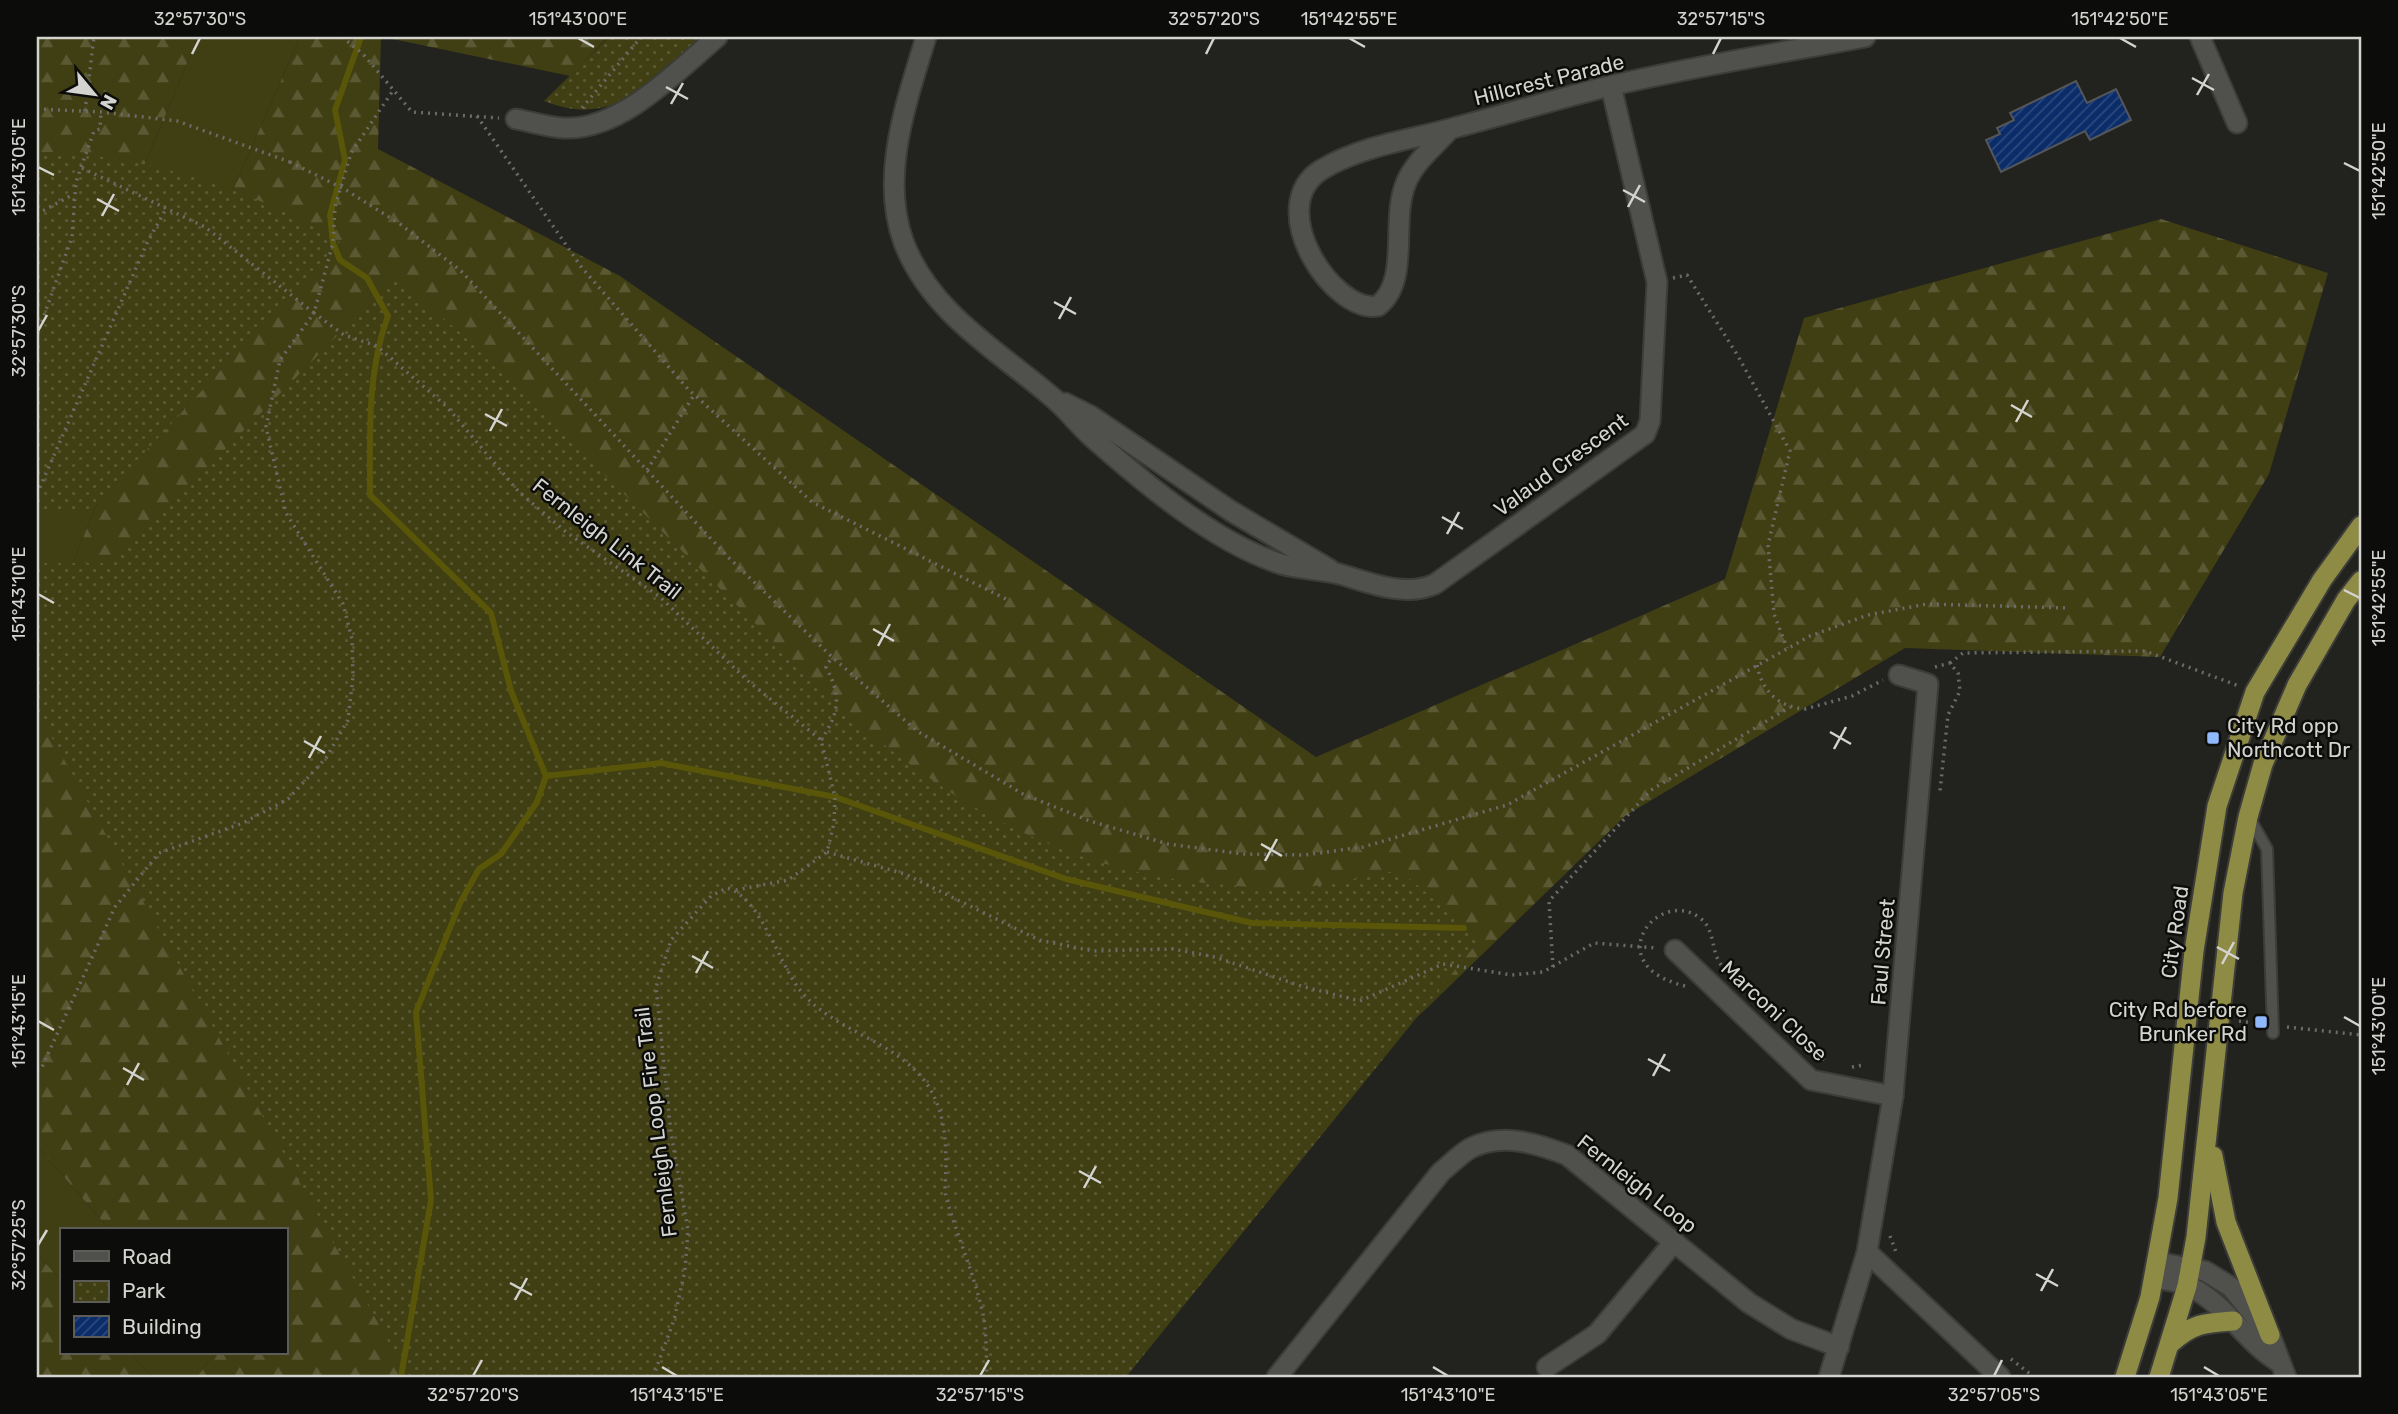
<svg xmlns="http://www.w3.org/2000/svg" width="2398" height="1414" viewBox="0 0 2398 1414" font-family="Rubik,sans-serif">
	<defs>
		<pattern id="forest-firs" width="22" height="20" patternUnits="userSpaceOnUse" patternTransform="scale(1.75)"><rect width="22" height="20" fill="#403e13"/><path d="M5 1l3.5 6h-7zM16 11l3.5 6h-7z" fill="#5b5934"/></pattern>
		<pattern id="park-dots" width="8" height="8" patternUnits="userSpaceOnUse" patternTransform="scale(1.75)"><rect width="8" height="8" fill="#403e13"/><path d="M2 2h.1M6 6h.1" fill="none" stroke="#5b5934" stroke-width="1.8" stroke-linecap="round"/></pattern>
		<pattern id="building-hatch" width="6" height="6" patternUnits="userSpaceOnUse" patternTransform="scale(1.75)"><rect width="6" height="6" fill="#0a2c69"/><path d="M-1 1l2-2M0 6l6-6M5 7l2-2" fill="none" stroke="#2d4a7d"/></pattern>
	</defs>
	<rect width="100%" height="100%" fill="#22221e"/>
	<g fill="#403e13">
		<polygon points="198,37 300,37 119,450 37,650 37,423"/>
		<polygon points="37,1146 110,1230 61,1230 61,1280 37,1254"/>
		<polygon points="130,1353 215,1353 197,1377 153,1377"/>
	</g>
	<g fill="url(#forest-firs)">
		<polygon points="37,37 198,37 37,423"/>
		<polygon points="300,37 381,37 378,149 620,276 1316,757 1725,579 1804,318 2161,219 2328,273 2269,474 2160,657 1905,648 1625,816 1426,1009 1220,1190 1117,1377 197,1377 215,1353 285,1353 285,1230 110,1230 37,1146 37,650 119,450"/>
		<polygon points="383,37 608,37 570,76"/>
		<polygon points="37,1254 61,1280 61,1353 130,1353 153,1377 37,1377"/>
	</g>
	<g fill="url(#park-dots)">
		<path d="M609,37H704C653,79 616,130 544,101Z"/>
		<path d="M37,152C141,153 251,188 340,242L90,511H37Z"/>
		<path d="M395,277L464,336L845,712C960,812 1076,876 1230,885C1249,887 1270,890 1289,889C1325,886 1363,877 1399,870L1481,938L1126,1377H408L37,711V563H113Z"/>
	</g>
	<g fill="none" stroke-linecap="round" stroke-linejoin="round">
		<g stroke="#595609" stroke-width="6">
			<path d="M361,37L335,110L345,160L330,215L333,243L340,260L367,278L388,316C367,372 370,435 370,495L491,613L511,691L546,776L537,802L501,854L479,869L460,903L416,1012L431,1200L401,1377"/>
			<polyline points="546,776 661,763 835,797 1066,879 1252,923 1464,928"/>
		</g>
	</g>
	<polygon fill="url(#building-hatch)" stroke="#54565a" stroke-width="2" points="2076,81 2087,103 2116,89 2131,120 2090,140 2085,131 2001,172 1986,140 2000,134 1997,128 2014,120 2010,113"/>
	<g fill="none" stroke-linecap="round" stroke-linejoin="round">
		<defs>
			<polyline id="service" points="2250,819 2267,849 2273,1033"/>
			<g id="minor">
				<path d="M926,37C907,101 879,176 904,243C931,313 997,350 1052,397C1067,409 1078,425 1093,438C1144,483 1215,543 1281,564C1301,570 1323,569 1343,575C1371,584 1407,597 1435,584L1645,434L1650,421L1657,282L1611,86"/>
				<polyline points="2200,37 2237,123"/>
				<path d="M516,119C532,122 548,127 564,128C621,131 677,71 717,37"/>
				<path d="M1450,129C1435,146 1414,162 1406,183C1390,221 1411,280 1378,306C1333,314 1263,207 1321,170C1362,145 1412,140 1457,127C1508,114 1559,98 1610,86C1694,66 1780,53 1865,37"/>
				<polyline points="1065,403 1091,416 1231,511 1329,569"/>
				<polyline points="1675,950 1811,1080 1893,1096"/>
				<polyline points="1867,1252 2000,1377"/>
				<polyline points="1547,1367 1597,1334 1674,1242"/>
				<path d="M1277,1377L1441,1172C1450,1165 1461,1153 1471,1148C1502,1132 1538,1144 1567,1155L1749,1303L1791,1329L1839,1347"/>
				<polyline points="1829,1377 1867,1252 1893,1096 1928,684 1899,675"/>
			</g>
			<g id="secondary">
				<polyline points="2157,1262 2205,1271 2231,1287 2270,1335 2286,1377"/>
				<path d="M2154,1278C2164,1280 2177,1281 2186,1285C2224,1301 2245,1342 2279,1362"/>
			</g>
			<g id="trunk">
				<polyline points="2213,1156 2226,1222 2270,1335"/>
				<path d="M2171,1343C2193,1323 2205,1323 2233,1321"/>
				<polyline points="2125,1377 2150,1297 2168,1198 2194,951 2217,806 2255,692 2322,580 2361,526"/>
				<polyline points="2159,1377 2187,1286 2196,1237 2233,893 2248,817 2263,764 2297,685 2346,600 2361,581"/>
			</g>
		</defs>
		<use href="#service" stroke="#3c3c38" stroke-width="14"/>
		<use href="#minor" stroke="#3c3c38" stroke-width="23"/>
		<use href="#secondary" stroke="#3c3c38" stroke-width="23"/>
		<use href="#trunk" stroke="#3c3c38" stroke-width="23"/>
		<g stroke="#6b6b67" stroke-width="3.5" stroke-dasharray="2 5" stroke-linecap="butt">
			<polyline points="342,37 363,54 412,112 499,118"/>
			<polyline points="582,108 641,37"/>
			<polyline points="37,109 101,112 177,121 290,162"/>
			<polyline points="85,111 94,37"/>
			<polyline points="477,116 582,268 688,389 812,502 1008,600"/>
			<polyline points="82,168 205,227 314,313 333,243 335,207 351,153 394,89"/>
			<polyline points="37,214 74,194"/>
			<polyline points="400,224 461,271 727,556 832,657 917,731 1023,794 1090,821 1168,844 1243,854 1305,855 1363,847 1507,805 1810,636 1868,615 1927,604 2069,608"/>
			<polyline points="1673,278 1687,275 1738,356 1790,451 1768,545 1774,614 1787,648"/>
			<polyline points="37,335 72,237 76,182 94,131 100,129 101,113"/>
			<polyline points="647,470 694,395"/>
			<polyline points="37,494 147,243 166,209"/>
			<polyline points="1950,663 1963,653 2145,651 2239,686"/>
			<path d="M1757,665C1762,691 1778,707 1805,709L1852,696L1883,680"/>
			<polyline points="1935,667 1950,663 1958,673 1960,691 1948,715 1940,791"/>
			<path d="M821,740C839,713 842,697 826,667L832,657"/>
			<polyline points="827,852 905,874 1039,940 1093,951 1173,949 1215,957 1301,986 1360,1001 1443,964 1512,975 1543,972 1594,943 1656,948"/>
			<polyline points="1553,967 1549,901 1651,790 1790,707"/>
			<path d="M1685,986C1597,965 1658,886 1700,918C1716,930 1710,951 1722,966"/>
			<polyline points="2239,1021 2259,1024"/>
			<polyline points="2287,1027 2361,1035"/>
			<polyline points="1811,1051 1828,1062"/>
			<polyline points="1852,1067 1864,1065"/>
			<polyline points="37,1071 42,1067 115,907 159,853 243,823 288,799 326,758 348,720 353,677 352,639 343,604 286,513 266,427 280,360 314,313 344,335 377,346 447,407 519,492 566,532 660,597 748,681 821,740 835,797 834,823 827,852 788,880 736,890"/>
			<polyline points="1890,1236 1896,1252"/>
			<polyline points="2011,1359 2034,1377"/>
			<path d="M653,1377L674,1320L685,1270L688,1230L671,1133L656,987L671,940L711,896L727,888C760,897 778,961 799,989C831,1030 891,1039 923,1079C943,1104 946,1134 946,1165C946,1175 944,1187 946,1197C957,1236 974,1273 983,1314C987,1334 986,1357 987,1377"/>
		</g>
		<use href="#service" stroke="#50504c" stroke-width="10"/>
		<use href="#minor" stroke="#50504c" stroke-width="19"/>
		<use href="#secondary" stroke="#50504c" stroke-width="19"/>
		<use href="#trunk" stroke="#8e8b45" stroke-width="19"/>
		<polyline stroke="#6b6b67" stroke-width="3.5" stroke-dasharray="2 5" stroke-linecap="butt" points="290,162 346,190 400,224"/>
	</g>
	<path fill="none" stroke="#d3d3d0" stroke-width="2.5" d="M578,38L594,47M1349,38L1365,47M2120,38L2136,47M192,54L200,38M1206,54L1214,38M1713,54L1721,38M2192,78L2214,90M666,87L688,99M2197,95L2209,74M671,104L683,83M2344,163L2360,171M38,167L54,175M1623,190L1645,202M97,199L119,211M1628,207L1640,185M102,216L114,194M1054,302L1076,314M1059,319L1071,297M38,331L47,315M2011,405L2032,417M485,414L507,426M2016,422L2028,400M490,431L502,409M1442,517L1463,529M1447,534L1459,512M2344,590L2360,598M38,594L54,603M873,629L894,641M878,646L890,624M1830,732L1851,744M304,741L325,753M1834,749L1846,727M309,758L321,736M1261,844L1282,856M1265,861L1277,839M2217,947L2239,959M692,956L713,968M2222,964L2234,942M696,973L708,951M2344,1017L2360,1026M38,1021L54,1030M1648,1059L1670,1071M123,1068L144,1080M1653,1076L1665,1054M127,1085L139,1063M1079,1171L1101,1183M1084,1188L1096,1166M38,1245L47,1230M2036,1274L2058,1286M510,1283L532,1295M2041,1291L2053,1269M515,1300L527,1278M662,1367L677,1376M1433,1367L1448,1376M2204,1367L2219,1376M473,1376L482,1360M980,1376L989,1360M1994,1376L2002,1360"/>
	<g fill="#90b8fd" stroke="#0c0c0a" stroke-width="2.5">
		<rect x="2206" y="731" width="14" height="14" rx="3.5"/>
		<rect x="2254" y="1015" width="14" height="14" rx="3.5"/>
	</g>
	<g text-anchor="middle" stroke-width="5" stroke-linejoin="round" paint-order="stroke">
		<g font-size="21" fill="#d3d3d0" stroke="#0c0c0a">
			<text transform="translate(1549 80) rotate(-14)" y="7">Hillcrest Parade</text>
			<text transform="translate(1561 465) rotate(-36)" y="7">Valaud Crescent</text>
			<text transform="translate(607 539) rotate(38)" y="7">Fernleigh Link Trail</text>
			<text transform="translate(2175 932) rotate(-82)" y="7">City Road</text>
			<text transform="translate(1883 952) rotate(-85)" y="7">Faul Street</text>
			<text transform="translate(1774 1011) rotate(43)" y="7">Marconi Close</text>
			<text transform="translate(656 1122) rotate(-97)" y="7">Fernleigh Loop Fire Trail</text>
			<text transform="translate(1637 1184) rotate(38)" y="7">Fernleigh Loop</text>
		</g>
		<g font-size="21" fill="#d3d3d0" stroke="#0c0c0a" text-anchor="start">
			<text x="2227" y="733">City Rd opp<tspan x="2227" dy="24">Northcott Dr</tspan></text>
			<text x="2247" y="1017" text-anchor="end">City Rd before<tspan x="2247" dy="24">Brunker Rd</tspan></text>
		</g>
	</g>
	<rect width="2398" height="1414" fill="none" stroke="#0c0c0a" stroke-width="77"/>
	<rect x="60" y="1228" width="228" height="126" fill="#0c0c0a" stroke="#5c5c59" stroke-width="2"/>
	<rect x="74" y="1251" width="35" height="10" fill="#50504c" stroke="#5c5c59" stroke-width="2"/>
	<text x="122" y="1264" font-size="21" fill="#d3d3d0">Road</text>
	<rect x="74" y="1281" width="35" height="21" fill="url(#park-dots)" stroke="#5c5c59" stroke-width="2"/>
	<text x="122" y="1298" font-size="21" fill="#d3d3d0">Park</text>
	<rect x="74" y="1316" width="35" height="21" fill="url(#building-hatch)" stroke="#5c5c59" stroke-width="2"/>
	<text x="122" y="1334" font-size="21" fill="#d3d3d0">Building</text>
	<g transform="translate(94 94) rotate(119)" stroke="#0c0c0a" stroke-width="5" paint-order="stroke">
	<path d="M0-5L12 26L0 18L-12 26Z" fill="#d3d3d0"/>
	<text y="-10" font-size="19" font-weight="bold" text-anchor="middle" fill="#d3d3d0">N</text>
	</g>
	<rect x="38" y="38" width="2322" height="1338" fill="none" stroke="#d3d3d0" stroke-width="2.5"/>
	<g font-size="18" text-anchor="middle" fill="#d3d3d0">
		<text x="200" y="25">32°57'30"S</text>
		<text x="578" y="25">151°43'00"E</text>
		<text x="1214" y="25">32°57'20"S</text>
		<text x="1349" y="25">151°42'55"E</text>
		<text x="1721" y="25">32°57'15"S</text>
		<text x="2120" y="25">151°42'50"E</text>
		<text transform="translate(19 167) rotate(-90)" y="6">151°43'05"E</text>
		<text transform="translate(2379 171) rotate(-90)" y="6">151°42'50"E</text>
		<text transform="translate(19 331) rotate(-90)" y="6">32°57'30"S</text>
		<text transform="translate(19 594) rotate(-90)" y="6">151°43'10"E</text>
		<text transform="translate(2379 598) rotate(-90)" y="6">151°42'55"E</text>
		<text transform="translate(19 1021) rotate(-90)" y="6">151°43'15"E</text>
		<text transform="translate(2379 1026) rotate(-90)" y="6">151°43'00"E</text>
		<text transform="translate(19 1245) rotate(-90)" y="6">32°57'25"S</text>
		<text x="473" y="1401">32°57'20"S</text>
		<text x="677" y="1401">151°43'15"E</text>
		<text x="980" y="1401">32°57'15"S</text>
		<text x="1448" y="1401">151°43'10"E</text>
		<text x="1994" y="1401">32°57'05"S</text>
		<text x="2219" y="1401">151°43'05"E</text>
	</g>
</svg>
